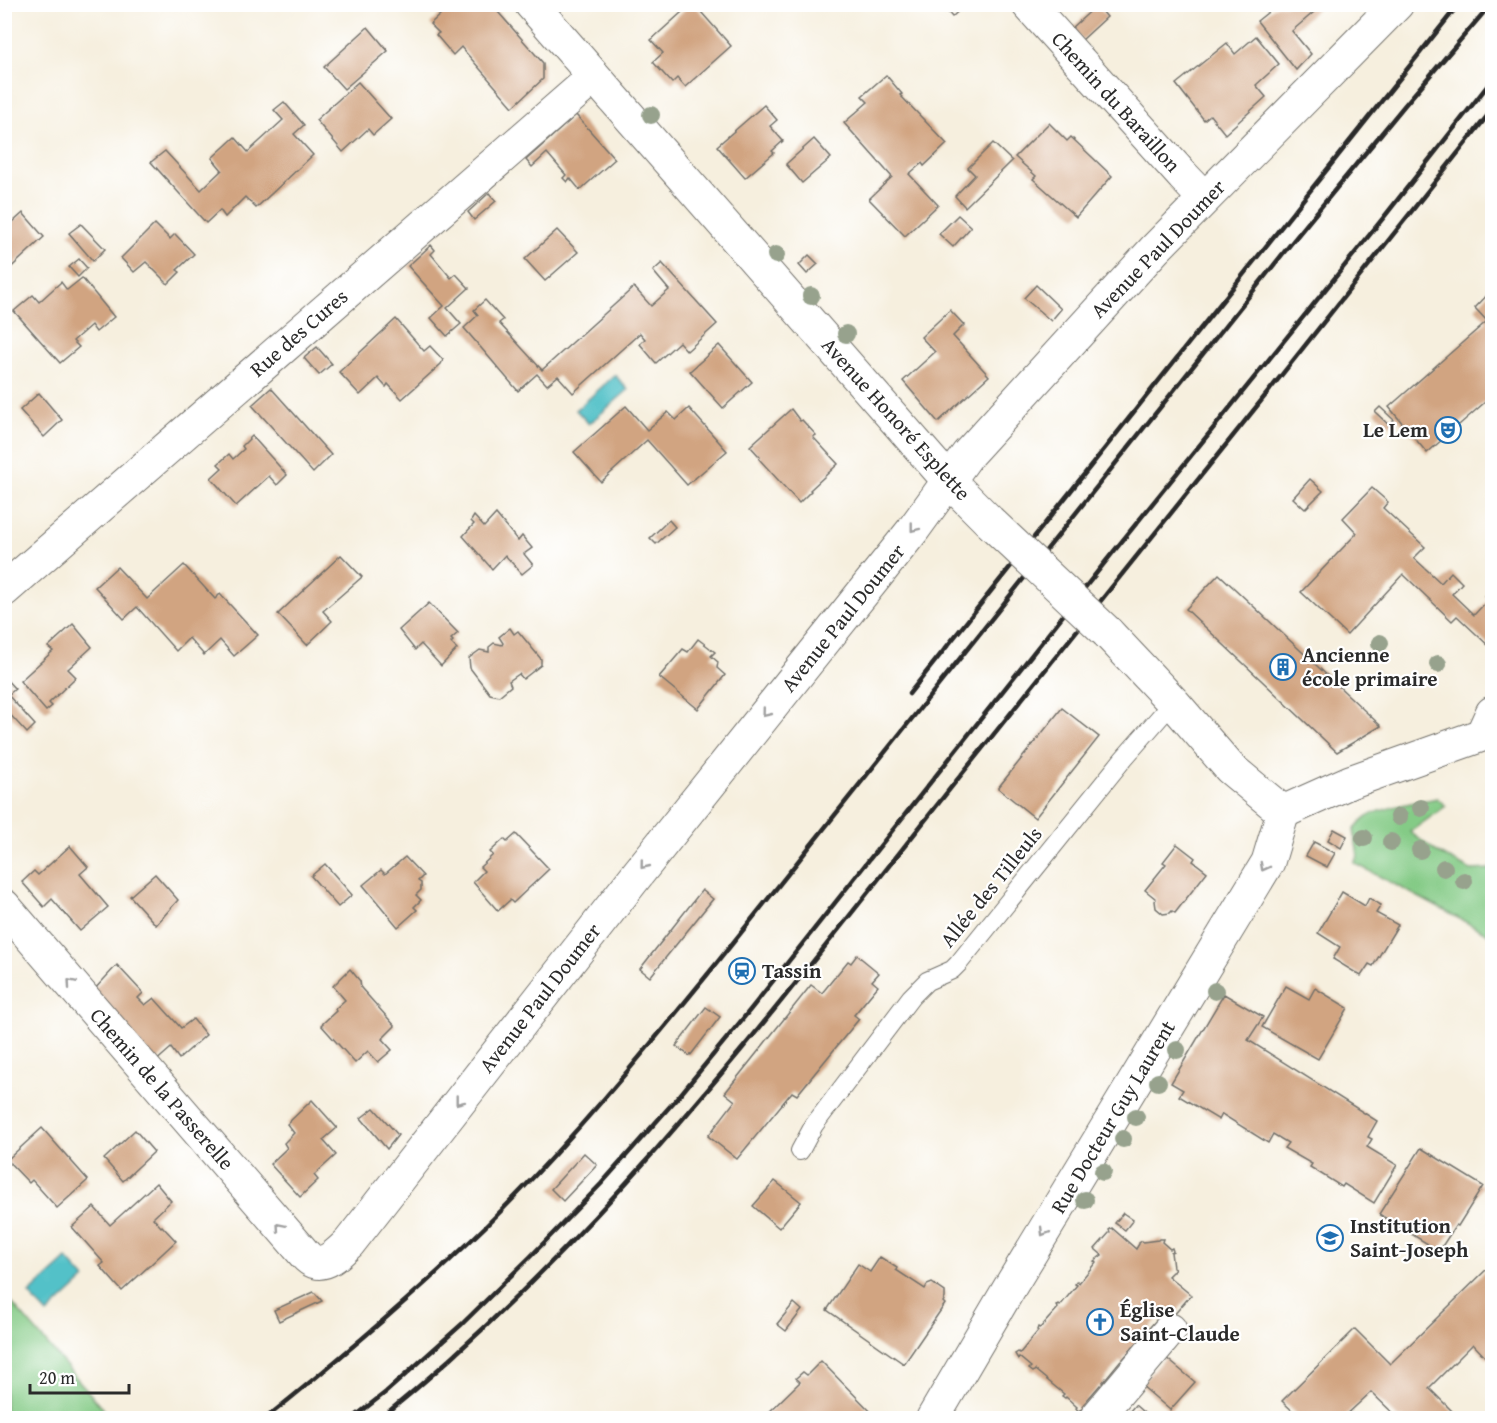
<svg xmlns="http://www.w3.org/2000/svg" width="1497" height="1423" viewBox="0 0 1497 1423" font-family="'Gentium Book Plus',serif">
	<rect width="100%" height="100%" fill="#fff"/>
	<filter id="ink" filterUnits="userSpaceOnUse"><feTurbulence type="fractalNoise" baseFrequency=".0167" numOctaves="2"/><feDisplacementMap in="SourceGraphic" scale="12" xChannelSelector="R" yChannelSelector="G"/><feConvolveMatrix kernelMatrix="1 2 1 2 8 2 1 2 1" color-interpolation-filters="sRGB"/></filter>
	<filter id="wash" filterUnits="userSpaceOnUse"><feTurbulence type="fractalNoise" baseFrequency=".008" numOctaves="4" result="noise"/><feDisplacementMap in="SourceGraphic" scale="24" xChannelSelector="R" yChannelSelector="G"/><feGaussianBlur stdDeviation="1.35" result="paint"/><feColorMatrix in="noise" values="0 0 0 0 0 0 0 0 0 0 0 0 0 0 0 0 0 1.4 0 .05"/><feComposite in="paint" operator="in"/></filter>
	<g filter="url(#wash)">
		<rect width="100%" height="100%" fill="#f6efde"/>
		<g fill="#84cb86" stroke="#587b58" stroke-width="1.5">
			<path d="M1437,798L1446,806L1410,832L1440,854L1471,870L1492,869V936L1354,863L1358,856L1354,830C1358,826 1362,820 1367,817C1382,807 1419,802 1437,798Z"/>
			<polygon points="4,1295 5,1295 111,1418 5,1418"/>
		</g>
		<g fill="#53c1c8" stroke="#3f767a" stroke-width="1.5">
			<polygon points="615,375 628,390 589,424 576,410"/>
			<polygon points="67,1259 85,1279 47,1314 29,1294"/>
		</g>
		<g id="blocks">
			<g fill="#d1a481">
				<polygon points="452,4 491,4 543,63 543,79 513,107 461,47 453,55 436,35 439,33 430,24"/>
				<polygon points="691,4 694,4 731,46 685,87 677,78 672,83 653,62 663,53 651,40"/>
				<polygon points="941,4 966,4 952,17"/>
				<polygon points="1097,5 1107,17 1082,40 1072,28"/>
				<polygon points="1277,5 1322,5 1292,31 1311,54 1296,70 1257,21"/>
				<polygon points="368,27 388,51 344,89 324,67"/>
				<polygon points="1256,36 1279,64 1256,85 1266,97 1225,134 1210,115 1204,120 1176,84 1227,43 1235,54"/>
				<polygon points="886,75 902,94 900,95 947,144 924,166 922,163 909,174 938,205 905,236 869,199 892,177 844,123 868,102 862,96"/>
				<polygon points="358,82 391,119 373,135 368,129 343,152 316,120"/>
				<polygon points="284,102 304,125 294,134 313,155 256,208 245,197 225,217 220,210 206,223 151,162 165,151 201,190 222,170 212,158 235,137 248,152 283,120 274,110"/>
				<polygon points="764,105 777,120 770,126 783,141 772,151 774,153 745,178 717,146"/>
				<polygon points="576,115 615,159 580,190 570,178 567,182 563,178 566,175 547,153 532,167 526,160"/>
				<polygon points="1049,123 1067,141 1071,137 1112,176 1076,217 1033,179 1036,176 1015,157"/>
				<polygon points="814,139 831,158 802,183 786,164"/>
				<polygon points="993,143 1012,161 965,207 955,196 975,175 968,168"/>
				<polygon points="489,193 496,201 474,220 468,212"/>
				<polygon points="23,213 44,237 4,274 4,230"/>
				<polygon points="958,215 971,227 953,247 939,234"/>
				<polygon points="81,224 105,249 93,261 69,233"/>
				<polygon points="155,224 170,239 175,234 194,254 177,270 180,272 168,284 146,262 134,272 121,258"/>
				<polygon points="557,230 578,252 545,281 525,259"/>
				<polygon points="431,245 435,250 431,254 451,278 456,274 469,288 447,308 461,324 447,336 431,318 444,306 408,266"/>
				<polygon points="809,255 818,264 807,274 799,265"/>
				<polygon points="79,259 87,268 78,277 69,267"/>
				<polygon points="662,263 717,324 687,351 679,342 656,363 640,344 645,339 640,333 573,393 558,376 547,385 537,374 518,391 464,328 478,315 474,310 485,300 503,320 499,323 542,370 634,287 651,306 669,290 653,271"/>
				<polygon points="82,278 114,317 96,332 91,325 73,341 79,347 60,363 14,311 33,295 39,302 61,282 67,290"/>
				<polygon points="1036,285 1061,309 1051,321 1024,298"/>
				<polygon points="1492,290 1492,396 1427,453 1389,407 1487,321 1475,308"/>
				<polygon points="950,310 964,325 953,336 989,376 938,422 903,381 935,352 921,337"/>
				<polygon points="396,319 424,351 430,346 443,360 441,364 402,399 388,384 386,387 378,378 360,395 339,372"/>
				<polygon points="719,345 752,382 723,408 690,371"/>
				<polygon points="317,347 332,364 319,375 304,358"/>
				<polygon points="271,388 331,455 313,473 252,405"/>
				<polygon points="39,393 62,420 44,437 20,410"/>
				<polygon points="626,406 647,430 668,412 676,420 689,408 727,451 687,485 647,440 601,482 574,452"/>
				<polygon points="1380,407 1394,420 1390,426 1375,412"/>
				<polygon points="791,409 800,421 802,420 816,435 813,437 838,464 810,490 811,491 799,503 759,459 760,457 750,446"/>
				<polygon points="252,436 287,475 277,485 269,476 236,506 211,478 222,468 218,464 229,454 233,459 244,449 242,446"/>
				<polygon points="1310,479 1323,491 1305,509 1293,498"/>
				<polygon points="1372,488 1388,502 1383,508 1425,547 1414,558 1441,583 1451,572 1462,583 1452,594 1474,615 1488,600 1485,595 1492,588 1492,649 1457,616 1452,621 1403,574 1347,635 1301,592 1357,533 1343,518"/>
				<polygon points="496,514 518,541 522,536 532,548 524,554 533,565 522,574 505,555 492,569 463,536 474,524 471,521 474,516 484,527"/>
				<polygon points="669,520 675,527 656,544 650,538"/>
				<polygon points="341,555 362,577 323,611 332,621 307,645 278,614"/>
				<polygon points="184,565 215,599 220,594 258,635 234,656 220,640 204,655 189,638 176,651 137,607 124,619 95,587 117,567 147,599"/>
				<polygon points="1219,574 1381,726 1337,752 1186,609"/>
				<polygon points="429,603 458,633 451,639 453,641 451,643 457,649 441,666 421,644 415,650 399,630"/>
				<polygon points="73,624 92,647 68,669 76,677 49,703 52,706 46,711 20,681 53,651 48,647"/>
				<polygon points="510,628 514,634 518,631 541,659 541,665 523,679 519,674 509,681 511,686 499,696 490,694 470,668 469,658 480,650 489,652 489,647 494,643 502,645 503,643 499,637"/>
				<polygon points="698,639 715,652 711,656 718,662 717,668 725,675 698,709 659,677 683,649 688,652"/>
				<polygon points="4,677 15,689 8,695 35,725 27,733 4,708"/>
				<polygon points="1062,708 1099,737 1035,818 998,788"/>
				<polygon points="1334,829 1347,836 1341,848 1328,840"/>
				<polygon points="516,834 549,869 513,903 510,900 498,911 473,882 484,871 480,867 493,855 490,852 504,839 507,842"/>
				<polygon points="1314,842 1335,853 1327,867 1306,856"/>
				<polygon points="1177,844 1195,858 1193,861 1207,872 1175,913 1172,911 1170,913 1163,914 1156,908 1155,901 1156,899 1145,890 1166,864 1163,862"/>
				<polygon points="70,846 88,867 80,874 108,907 80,931 52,899 44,907 22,882 34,871 38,875"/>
				<polygon points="405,857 423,876 418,881 421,883 421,890 416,895 421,900 414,907 417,910 398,927 363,885 381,870 385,874"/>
				<polygon points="325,864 352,895 338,907 311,876"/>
				<polygon points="155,874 178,900 156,925 130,896"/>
				<polygon points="702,890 713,899 650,977 640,969"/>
				<polygon points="1342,892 1365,906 1369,898 1381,905 1376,913 1398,925 1373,966 1369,964 1361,976 1333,959 1340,947 1318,933"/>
				<polygon points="857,955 879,973 872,981 878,986 854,1015 859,1019 797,1095 792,1092 737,1159 708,1136 735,1101 725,1093 811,985 822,993 848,961 851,963"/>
				<polygon points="117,965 143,993 138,998 145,1005 154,998 181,1028 193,1019 206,1035 179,1059 171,1048 154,1063 92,992"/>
				<polygon points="350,969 360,981 361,988 395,1026 382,1039 392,1050 378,1062 368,1051 355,1063 321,1025 336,1011 335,1009 345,1000 333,986"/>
				<polygon points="1286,986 1309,999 1315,988 1348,1008 1318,1059 1262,1027"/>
				<polygon points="1224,994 1263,1017 1248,1040 1377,1121 1368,1137 1372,1139 1367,1147 1397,1165 1374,1203 1344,1184 1342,1187 1310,1167 1312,1164 1284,1148 1288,1143 1273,1134 1268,1143 1222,1114 1219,1120 1179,1096 1183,1090 1171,1083"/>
				<polygon points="706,1007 720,1017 690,1056 676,1046"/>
				<polygon points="312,1100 337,1128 323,1140 336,1155 314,1175 318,1180 300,1197 270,1164 287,1148 284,1143 294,1133 287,1124"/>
				<polygon points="374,1108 398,1135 387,1149 361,1118"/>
				<polygon points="42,1128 88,1180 57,1208 32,1180 29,1183 7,1160"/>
				<polygon points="135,1130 154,1152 123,1181 104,1159"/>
				<polygon points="1421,1148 1483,1186 1458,1226 1456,1225 1439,1251 1379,1214"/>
				<polygon points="584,1153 597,1165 563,1201 551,1189"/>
				<polygon points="775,1181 801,1202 779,1228 753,1206"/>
				<polygon points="156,1183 171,1201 153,1218 161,1227 162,1226 176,1241 122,1291 100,1266 104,1263 72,1227 94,1207 110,1225"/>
				<polygon points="1123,1213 1133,1220 1125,1230 1115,1223"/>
				<polygon points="1112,1228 1136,1249 1139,1244 1139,1243 1142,1241 1143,1242 1158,1240 1159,1239 1163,1239 1162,1242 1170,1249 1172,1248 1173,1251 1171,1252 1173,1268 1175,1269 1173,1272 1172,1272 1168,1276 1191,1295 1173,1316 1165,1309 1162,1313 1164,1314 1162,1317 1160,1316 1142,1336 1144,1338 1142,1341 1140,1339 1123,1359 1125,1361 1123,1364 1120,1361 1102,1383 1104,1384 1102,1388 1100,1385 1082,1406 1084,1408 1078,1411 1076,1408 1077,1407 1066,1397 1065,1398 1062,1396 1064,1394 1035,1370 1033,1372 1029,1369 1031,1367 1019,1357 1018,1359 1015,1354 1018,1352 1020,1353 1038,1331 1037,1330 1038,1327 1040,1328 1058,1308 1056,1306 1058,1304 1060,1306 1077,1285 1075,1284 1077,1281 1079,1283 1096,1262 1094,1261 1102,1255 1095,1249 1110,1232 1109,1230"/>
				<polygon points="880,1257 897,1268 896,1270 925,1289 927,1285 932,1283 945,1292 945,1298 943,1302 945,1304 904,1364 827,1310 858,1264 870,1272"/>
				<polygon points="1492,1264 1492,1354 1487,1359 1473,1344 1429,1388 1459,1418 1398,1418 1371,1392 1343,1418 1300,1418 1282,1401 1355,1329 1390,1364"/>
				<polygon points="314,1292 322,1301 279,1321 274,1310"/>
				<polygon points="794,1303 802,1310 786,1331 777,1324"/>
				<polygon points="1165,1357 1195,1382 1170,1410 1141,1385"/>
				<polygon points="821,1361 877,1418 763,1418 800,1382 796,1378 803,1372 807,1375"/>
				<polygon points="1135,1405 1150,1418 1124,1418"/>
			</g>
		</g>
	</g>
	<g filter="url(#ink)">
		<use href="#blocks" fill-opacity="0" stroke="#72706a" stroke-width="1.5"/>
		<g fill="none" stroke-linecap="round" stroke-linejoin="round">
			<defs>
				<polyline id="service" points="800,1151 814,1125 911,997 927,981 952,970 958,964 1124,758 1173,702"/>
				<g id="minor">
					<polyline points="1028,4 1183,176 1204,198"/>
					<polyline points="4,590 594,77"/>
					<path d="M4,906L301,1250C305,1255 310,1261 316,1262C328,1265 341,1250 349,1243L636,876L913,530L968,454L1155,249L1397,4"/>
					<polyline points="933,1418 1010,1287 1268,862 1283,812"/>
					<polyline points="1096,1418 1170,1330"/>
				</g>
				<g id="tertiary">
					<polyline points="531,4 948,480 989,521"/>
					<polyline points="1107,632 1173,702 1230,768 1283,812 1350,782 1482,735 1492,713"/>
				</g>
			</defs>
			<use href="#service" stroke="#72706a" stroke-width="20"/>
			<use href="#minor" stroke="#72706a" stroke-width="35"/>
			<use href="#tertiary" stroke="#72706a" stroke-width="35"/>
			<use href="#service" stroke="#fff" stroke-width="18"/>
			<use href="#minor" stroke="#fff" stroke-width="33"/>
			<use href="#tertiary" stroke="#fff" stroke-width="33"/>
			<g stroke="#2b2b2b" stroke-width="4.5">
				<polyline points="909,694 1459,4"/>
				<path d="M266,1418C342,1357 415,1295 485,1227C568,1145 642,1055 716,964L1293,241L1404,106L1491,4"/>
				<polyline points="353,1418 386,1392 462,1324 530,1257 601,1184 680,1095 750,1010 1106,561 1384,217 1492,80"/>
				<path d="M381,1418C603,1238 776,1008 953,785C1055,656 1159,529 1261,401C1339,304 1415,206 1492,110"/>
			</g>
			<defs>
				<polyline id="tertiary-bridge" points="989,521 1107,632"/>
			</defs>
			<use href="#tertiary-bridge" stroke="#72706a" stroke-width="35" stroke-linecap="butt"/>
			<use href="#tertiary-bridge" stroke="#fff" stroke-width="33"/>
		</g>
		<g fill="#97a28d">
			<circle cx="651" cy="115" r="9"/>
			<circle cx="776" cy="255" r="9"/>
			<circle cx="811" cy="296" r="9"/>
			<circle cx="846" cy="334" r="9"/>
			<circle cx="1380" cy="643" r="9"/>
			<circle cx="1438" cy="664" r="9"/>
			<circle cx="1421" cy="808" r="9"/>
			<circle cx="1399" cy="817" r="9"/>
			<circle cx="1364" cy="838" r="9"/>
			<circle cx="1391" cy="842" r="9"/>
			<circle cx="1420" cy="850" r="9"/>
			<circle cx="1444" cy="868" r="9"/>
			<circle cx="1464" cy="881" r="9"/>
			<circle cx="1215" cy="991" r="9"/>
			<circle cx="1177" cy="1050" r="9"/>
			<circle cx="1158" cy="1082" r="9"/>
			<circle cx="1136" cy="1117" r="9"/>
			<circle cx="1123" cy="1139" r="9"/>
			<circle cx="1103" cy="1172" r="9"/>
			<circle cx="1085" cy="1200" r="9"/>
		</g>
		<defs><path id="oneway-chevron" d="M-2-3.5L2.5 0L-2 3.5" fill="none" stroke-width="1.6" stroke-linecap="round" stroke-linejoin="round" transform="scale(1.5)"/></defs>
		<g stroke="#a0a0a0">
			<use href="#oneway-chevron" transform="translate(914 528) rotate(128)"/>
			<use href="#oneway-chevron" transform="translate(766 713) rotate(129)"/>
			<use href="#oneway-chevron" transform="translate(644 865) rotate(129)"/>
			<use href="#oneway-chevron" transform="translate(1264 867) rotate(118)"/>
			<use href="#oneway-chevron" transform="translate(71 983) rotate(-131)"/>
			<use href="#oneway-chevron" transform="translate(459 1101) rotate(128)"/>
			<use href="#oneway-chevron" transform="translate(280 1227) rotate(-131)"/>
			<use href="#oneway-chevron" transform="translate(1044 1232) rotate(121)"/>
		</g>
	</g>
	<defs>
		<symbol id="theatre-ring" viewBox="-11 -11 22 22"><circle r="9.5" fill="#fff" stroke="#1f6fb2" stroke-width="1.5"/><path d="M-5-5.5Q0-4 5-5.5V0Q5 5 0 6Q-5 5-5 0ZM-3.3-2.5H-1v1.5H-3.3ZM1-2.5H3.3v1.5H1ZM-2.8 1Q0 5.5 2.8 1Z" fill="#1f6fb2"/></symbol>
		<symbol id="building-ring" viewBox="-11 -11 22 22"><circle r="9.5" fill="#fff" stroke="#1f6fb2" stroke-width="1.5"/><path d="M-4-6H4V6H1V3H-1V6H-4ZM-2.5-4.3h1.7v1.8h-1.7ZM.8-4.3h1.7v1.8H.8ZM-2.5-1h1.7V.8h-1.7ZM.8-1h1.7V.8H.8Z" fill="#1f6fb2"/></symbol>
		<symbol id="station-ring" viewBox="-11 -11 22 22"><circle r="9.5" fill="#fff" stroke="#1f6fb2" stroke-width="1.5"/><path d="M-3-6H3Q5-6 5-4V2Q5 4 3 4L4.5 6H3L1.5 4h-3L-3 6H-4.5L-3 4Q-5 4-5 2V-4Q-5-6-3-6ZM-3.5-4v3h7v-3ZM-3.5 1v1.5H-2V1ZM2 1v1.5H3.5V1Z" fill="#1f6fb2"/></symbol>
		<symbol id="school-ring" viewBox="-11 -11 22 22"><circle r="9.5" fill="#fff" stroke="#1f6fb2" stroke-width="1.5"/><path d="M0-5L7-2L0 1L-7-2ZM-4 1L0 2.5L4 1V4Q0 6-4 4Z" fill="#1f6fb2"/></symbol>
		<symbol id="church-ring" viewBox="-11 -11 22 22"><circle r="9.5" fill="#fff" stroke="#1f6fb2" stroke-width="1.5"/><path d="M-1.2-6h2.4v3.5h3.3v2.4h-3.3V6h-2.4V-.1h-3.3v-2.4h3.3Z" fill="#1f6fb2"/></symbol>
	</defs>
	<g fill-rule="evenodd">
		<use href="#theatre-ring" x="1433" y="415" width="30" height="30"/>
		<use href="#building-ring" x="1268" y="652" width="30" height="30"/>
		<use href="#station-ring" x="727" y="956" width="30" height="30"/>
		<use href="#school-ring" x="1315" y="1223" width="30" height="30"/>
		<use href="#church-ring" x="1085" y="1307" width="30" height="30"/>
	</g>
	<g text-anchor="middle" stroke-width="4.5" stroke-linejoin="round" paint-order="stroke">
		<g font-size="21" fill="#2b2b2b" stroke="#fff">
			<text transform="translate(1116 102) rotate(48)" y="7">Chemin du Baraillon</text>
			<text transform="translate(1158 249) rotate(-46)" y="7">Avenue Paul Doumer</text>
			<text transform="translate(299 333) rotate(-41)" y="7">Rue des Cures</text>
			<text transform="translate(896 419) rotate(48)" y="7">Avenue Honoré Esplette</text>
			<text transform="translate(843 618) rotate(-51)" y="7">Avenue Paul Doumer</text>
			<text transform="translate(991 887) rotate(-51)" y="7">Allée des Tilleuls</text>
			<text transform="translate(540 998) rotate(-52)" y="7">Avenue Paul Doumer</text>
			<text transform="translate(162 1089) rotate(49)" y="7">Chemin de la Passerelle</text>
			<text transform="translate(1113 1117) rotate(-59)" y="7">Rue Docteur Guy Laurent</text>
		</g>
		<g font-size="21" font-weight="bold" fill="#2b2b2b" stroke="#fff" text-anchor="start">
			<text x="1428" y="437" text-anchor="end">Le Lem</text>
			<text x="1302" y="662">Ancienne<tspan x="1302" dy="24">école primaire</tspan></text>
			<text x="762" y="978">Tassin</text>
			<text x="1350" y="1233">Institution<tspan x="1350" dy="24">Saint-Joseph</tspan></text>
			<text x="1120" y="1317">Église<tspan x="1120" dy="24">Saint-Claude</tspan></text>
		</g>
	</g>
	<rect width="1497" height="1423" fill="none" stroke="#fff" stroke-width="24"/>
	<path d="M30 1384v9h99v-9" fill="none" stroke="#2b2b2b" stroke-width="3"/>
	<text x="39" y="1384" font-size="18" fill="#2b2b2b" stroke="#ffffff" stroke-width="4.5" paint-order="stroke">20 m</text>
</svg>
